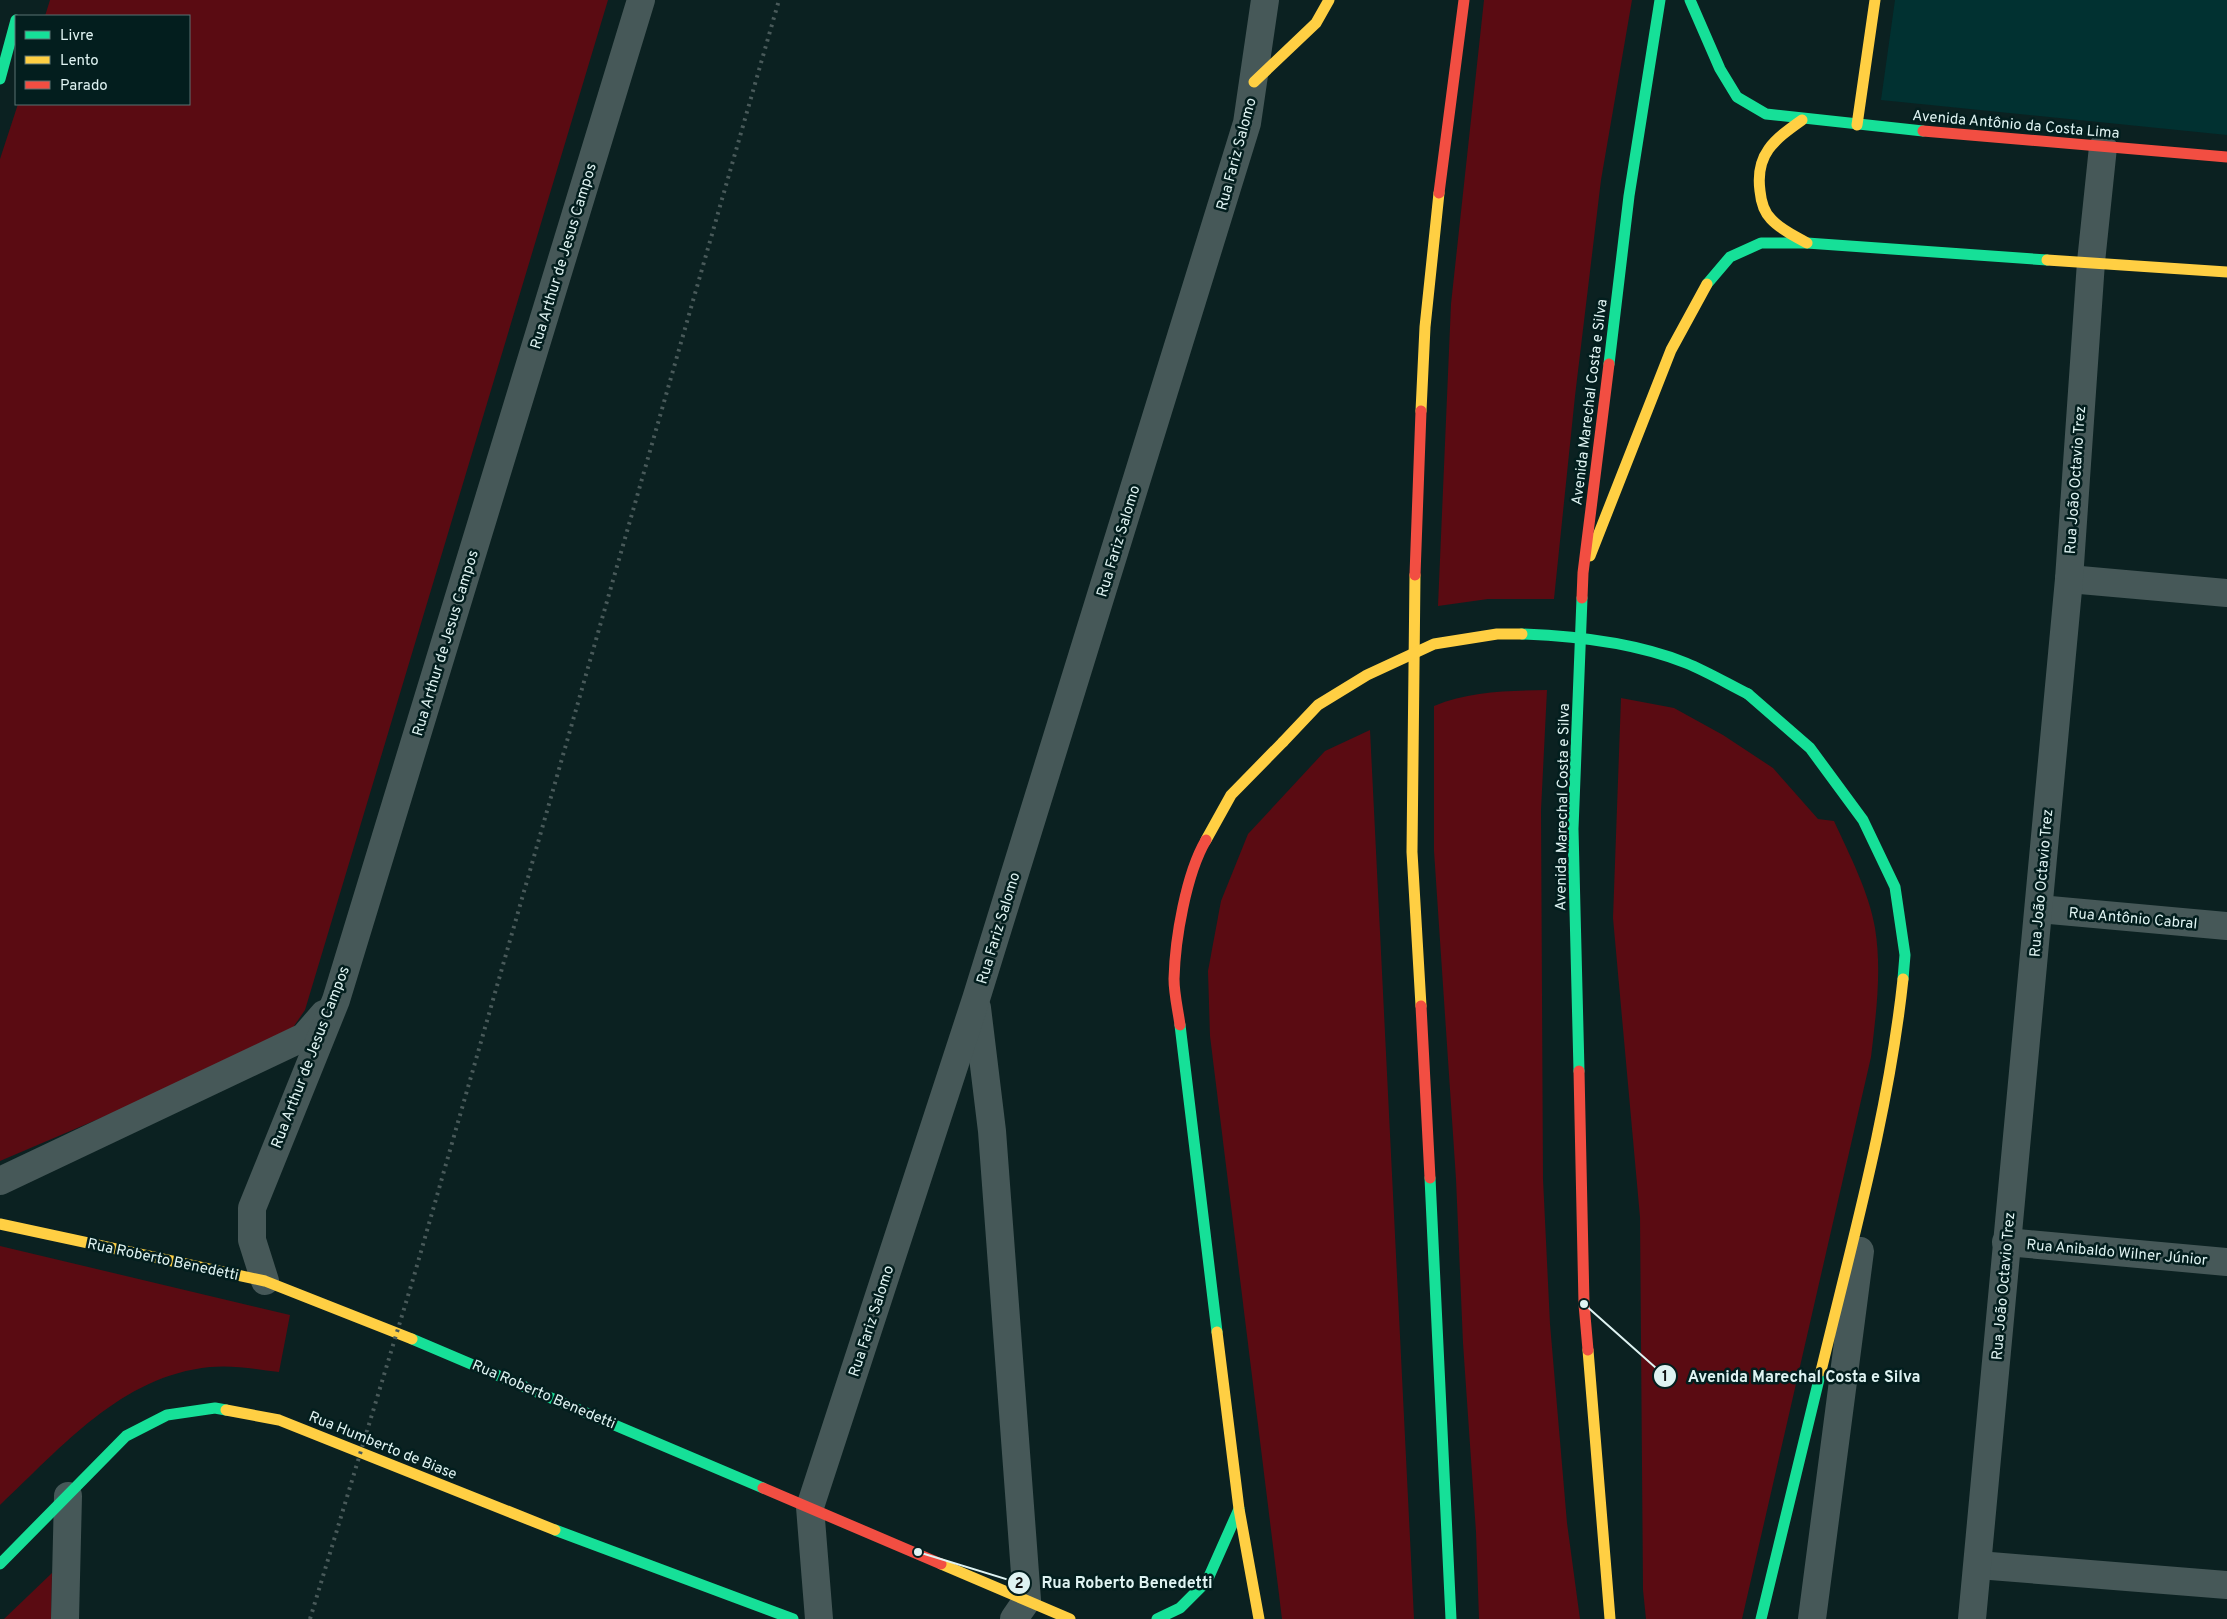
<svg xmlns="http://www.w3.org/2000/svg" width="2227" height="1619" viewBox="0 0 2227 1619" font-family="Overpass,sans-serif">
	<rect width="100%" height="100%" fill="#0b2121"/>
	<polygon fill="#013131" points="1895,0 2227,0 2227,135 1881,100"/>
	<g fill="#5a0b12">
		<polygon points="50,0 608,0 305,1010 292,1029 274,1044 0,1161 0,159 18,104 189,104 189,16 45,16"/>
		<polygon points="1484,0 1632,0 1601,180 1575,396 1554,599 1488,599 1438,606 1451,304"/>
		<path d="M1547,690L1541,810L1543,1179L1550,1324L1567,1523L1580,1619H1479L1476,1532L1463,1343L1456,1179L1434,851V706C1470,691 1508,691 1547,690Z"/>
		<path d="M1621,698L1674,708L1723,735L1773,768L1818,819L1834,821C1849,854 1869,892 1875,928C1882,971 1876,1014 1871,1057L1742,1619H1646L1643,1590L1640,1217L1613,918Z"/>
		<polygon points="1370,730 1414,1619 1282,1619 1210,1036 1208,971 1221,901 1248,834 1325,751"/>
		<path d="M0,1246L290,1315L279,1372C256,1369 233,1365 210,1367C121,1376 62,1447 0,1505Z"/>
		<polygon points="52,1573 51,1619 4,1619"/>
	</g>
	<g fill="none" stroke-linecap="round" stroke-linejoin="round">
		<g stroke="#465858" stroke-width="28">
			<polyline points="2069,579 2227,593"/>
			<polyline points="2039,909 2227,926"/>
			<polyline points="977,1008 992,1131 1027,1600 1014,1619"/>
			<polyline points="0,1181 304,1037 324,1014"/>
			<polyline points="2006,1242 2227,1262"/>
			<polyline points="265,1281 252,1240 252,1208 336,1000 641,0"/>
			<polyline points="1978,1565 2227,1585"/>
			<polyline points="65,1619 68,1496"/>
			<polyline points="819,1619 810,1507 976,999 1247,123 1265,0"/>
			<polyline points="1812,1619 1860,1251"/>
			<polyline points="1972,1619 2069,579 2091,262 2103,147"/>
		</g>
		<g stroke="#16e098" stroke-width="11">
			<polyline points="1690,0 1720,69 1737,97 1766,114 1923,131"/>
			<polyline points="0,79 16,20"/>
			<polyline points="1707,284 1730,257 1761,243 1807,243 2047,260"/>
			<polyline points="1609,364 1629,196 1660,0"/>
			<polyline points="1748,694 1810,748 1863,820 1895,887 1905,955 1903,979"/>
			<polyline points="1180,1025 1217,1332"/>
			<polyline points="1579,1071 1573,829 1582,598"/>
			<polyline points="1430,1178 1451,1619"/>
			<polyline points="412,1339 763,1488"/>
			<polyline points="555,1530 793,1619"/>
			<polyline points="0,1564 126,1436 167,1415 215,1408 226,1410"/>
			<polyline points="1157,1619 1180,1608 1207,1581 1239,1509"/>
			<polyline points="1761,1619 1821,1371"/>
		</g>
		<g stroke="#ffcf43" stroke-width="11">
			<polyline points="1254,82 1316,23 1329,0"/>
			<path d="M1802,120C1774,140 1755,154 1760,191C1761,202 1764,212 1771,219C1781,230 1795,236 1807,243"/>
			<polyline points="1857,125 1875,0"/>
			<polyline points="2047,260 2227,272"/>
			<polyline points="1421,411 1425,327 1439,193"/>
			<polyline points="1590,556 1671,350 1707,284"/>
			<polyline points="1415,575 1412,852 1421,1006"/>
			<polyline points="1206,840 1231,795 1283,742"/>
			<polyline points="0,1224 265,1281 412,1339"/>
			<polyline points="1217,1332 1239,1509 1259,1619"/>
			<polyline points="1588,1350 1610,1619"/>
			<path d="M1821,1371C1852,1242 1889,1111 1903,979"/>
			<polyline points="226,1410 279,1420 555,1530"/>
			<polyline points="941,1564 1070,1619"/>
		</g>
		<g stroke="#f24e42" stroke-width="11">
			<polyline points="1923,131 2227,157"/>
			<polyline points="1439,193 1464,0"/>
			<polyline points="1415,575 1421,411"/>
			<polyline points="1582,598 1583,573 1609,364"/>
			<polyline points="1421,1006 1430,1178"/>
			<path d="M1180,1025C1178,1010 1174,994 1174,979C1175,939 1186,874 1206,840"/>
			<polyline points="1579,1071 1584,1304 1588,1350"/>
			<polyline points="763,1488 941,1564"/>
		</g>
		<polyline stroke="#495a5a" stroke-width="4" stroke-dasharray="2.5 5" stroke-linecap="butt" points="310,1619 414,1276 779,0"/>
		<path stroke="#16e098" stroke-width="11" d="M1522,634C1576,636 1636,643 1686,663C1708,672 1728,684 1748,694"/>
		<polyline stroke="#ffcf43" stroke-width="11" points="1283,742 1318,705 1367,675 1434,644 1497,634 1522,634"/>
	</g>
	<g text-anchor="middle" stroke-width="5" stroke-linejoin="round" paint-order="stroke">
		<g font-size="15" fill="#dff3f2" stroke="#031e1e">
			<text transform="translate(2016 124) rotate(5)" y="5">Avenida Antônio da Costa Lima</text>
			<text transform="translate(1236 154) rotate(-75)" y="5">Rua Fariz Salomo</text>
			<text transform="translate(563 256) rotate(-73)" y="5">Rua Arthur de Jesus Campos</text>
			<text transform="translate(1589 402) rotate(-83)" y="5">Avenida Marechal Costa e Silva</text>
			<text transform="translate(2075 480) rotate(-86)" y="5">Rua João Octavio Trez</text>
			<text transform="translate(1118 541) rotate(-73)" y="5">Rua Fariz Salomo</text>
			<text transform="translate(445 643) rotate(-73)" y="5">Rua Arthur de Jesus Campos</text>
			<text transform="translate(1562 807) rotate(-89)" y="5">Avenida Marechal Costa e Silva</text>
			<text transform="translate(2041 883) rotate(-85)" y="5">Rua João Octavio Trez</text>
			<text transform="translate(2133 918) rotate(5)" y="5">Rua Antônio Cabral</text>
			<text transform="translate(998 928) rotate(-73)" y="5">Rua Fariz Salomo</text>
			<text transform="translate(310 1057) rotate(-69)" y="5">Rua Arthur de Jesus Campos</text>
			<text transform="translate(2117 1252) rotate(5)" y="5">Rua Anibaldo Wilner Júnior</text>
			<text transform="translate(163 1259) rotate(12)" y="5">Rua Roberto Benedetti</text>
			<text transform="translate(2003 1286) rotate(-85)" y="5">Rua João Octavio Trez</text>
			<text transform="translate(871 1321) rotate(-72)" y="5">Rua Fariz Salomo</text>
			<text transform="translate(544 1394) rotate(23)" y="5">Rua Roberto Benedetti</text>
			<text transform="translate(383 1445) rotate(22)" y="5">Rua Humberto de Biase</text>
		</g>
	</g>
	<path fill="none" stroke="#dff3f2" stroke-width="2" d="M1584 1304L1665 1376M918 1552L1019 1583"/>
	<g fill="#dff3f2" stroke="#031e1e" stroke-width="2">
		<circle cx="1584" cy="1304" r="5"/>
		<circle cx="918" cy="1552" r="5"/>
		<circle cx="1665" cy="1376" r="12"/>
		<circle cx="1019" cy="1583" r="12"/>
	</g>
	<g font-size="15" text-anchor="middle" font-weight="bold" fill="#111">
		<text x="1665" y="1381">1</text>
		<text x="1019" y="1588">2</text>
	</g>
	<g font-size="16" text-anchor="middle" font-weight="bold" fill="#dff3f2" stroke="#031e1e" stroke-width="5" stroke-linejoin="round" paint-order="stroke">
		<text x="1804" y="1382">Avenida Marechal Costa e Silva</text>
		<text x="1127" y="1588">Rua Roberto Benedetti</text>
	</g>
	<rect x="15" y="15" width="175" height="90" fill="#031e1e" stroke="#5b7373"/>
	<rect x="25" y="31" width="25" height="8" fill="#16e098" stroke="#5b7373"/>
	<text x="60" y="40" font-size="15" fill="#dff3f2">Livre</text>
	<rect x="25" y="56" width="25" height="8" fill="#ffcf43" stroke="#5b7373"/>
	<text x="60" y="65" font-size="15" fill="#dff3f2">Lento</text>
	<rect x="25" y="81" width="25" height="8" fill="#f24e42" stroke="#5b7373"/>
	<text x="60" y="90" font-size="15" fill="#dff3f2">Parado</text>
</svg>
